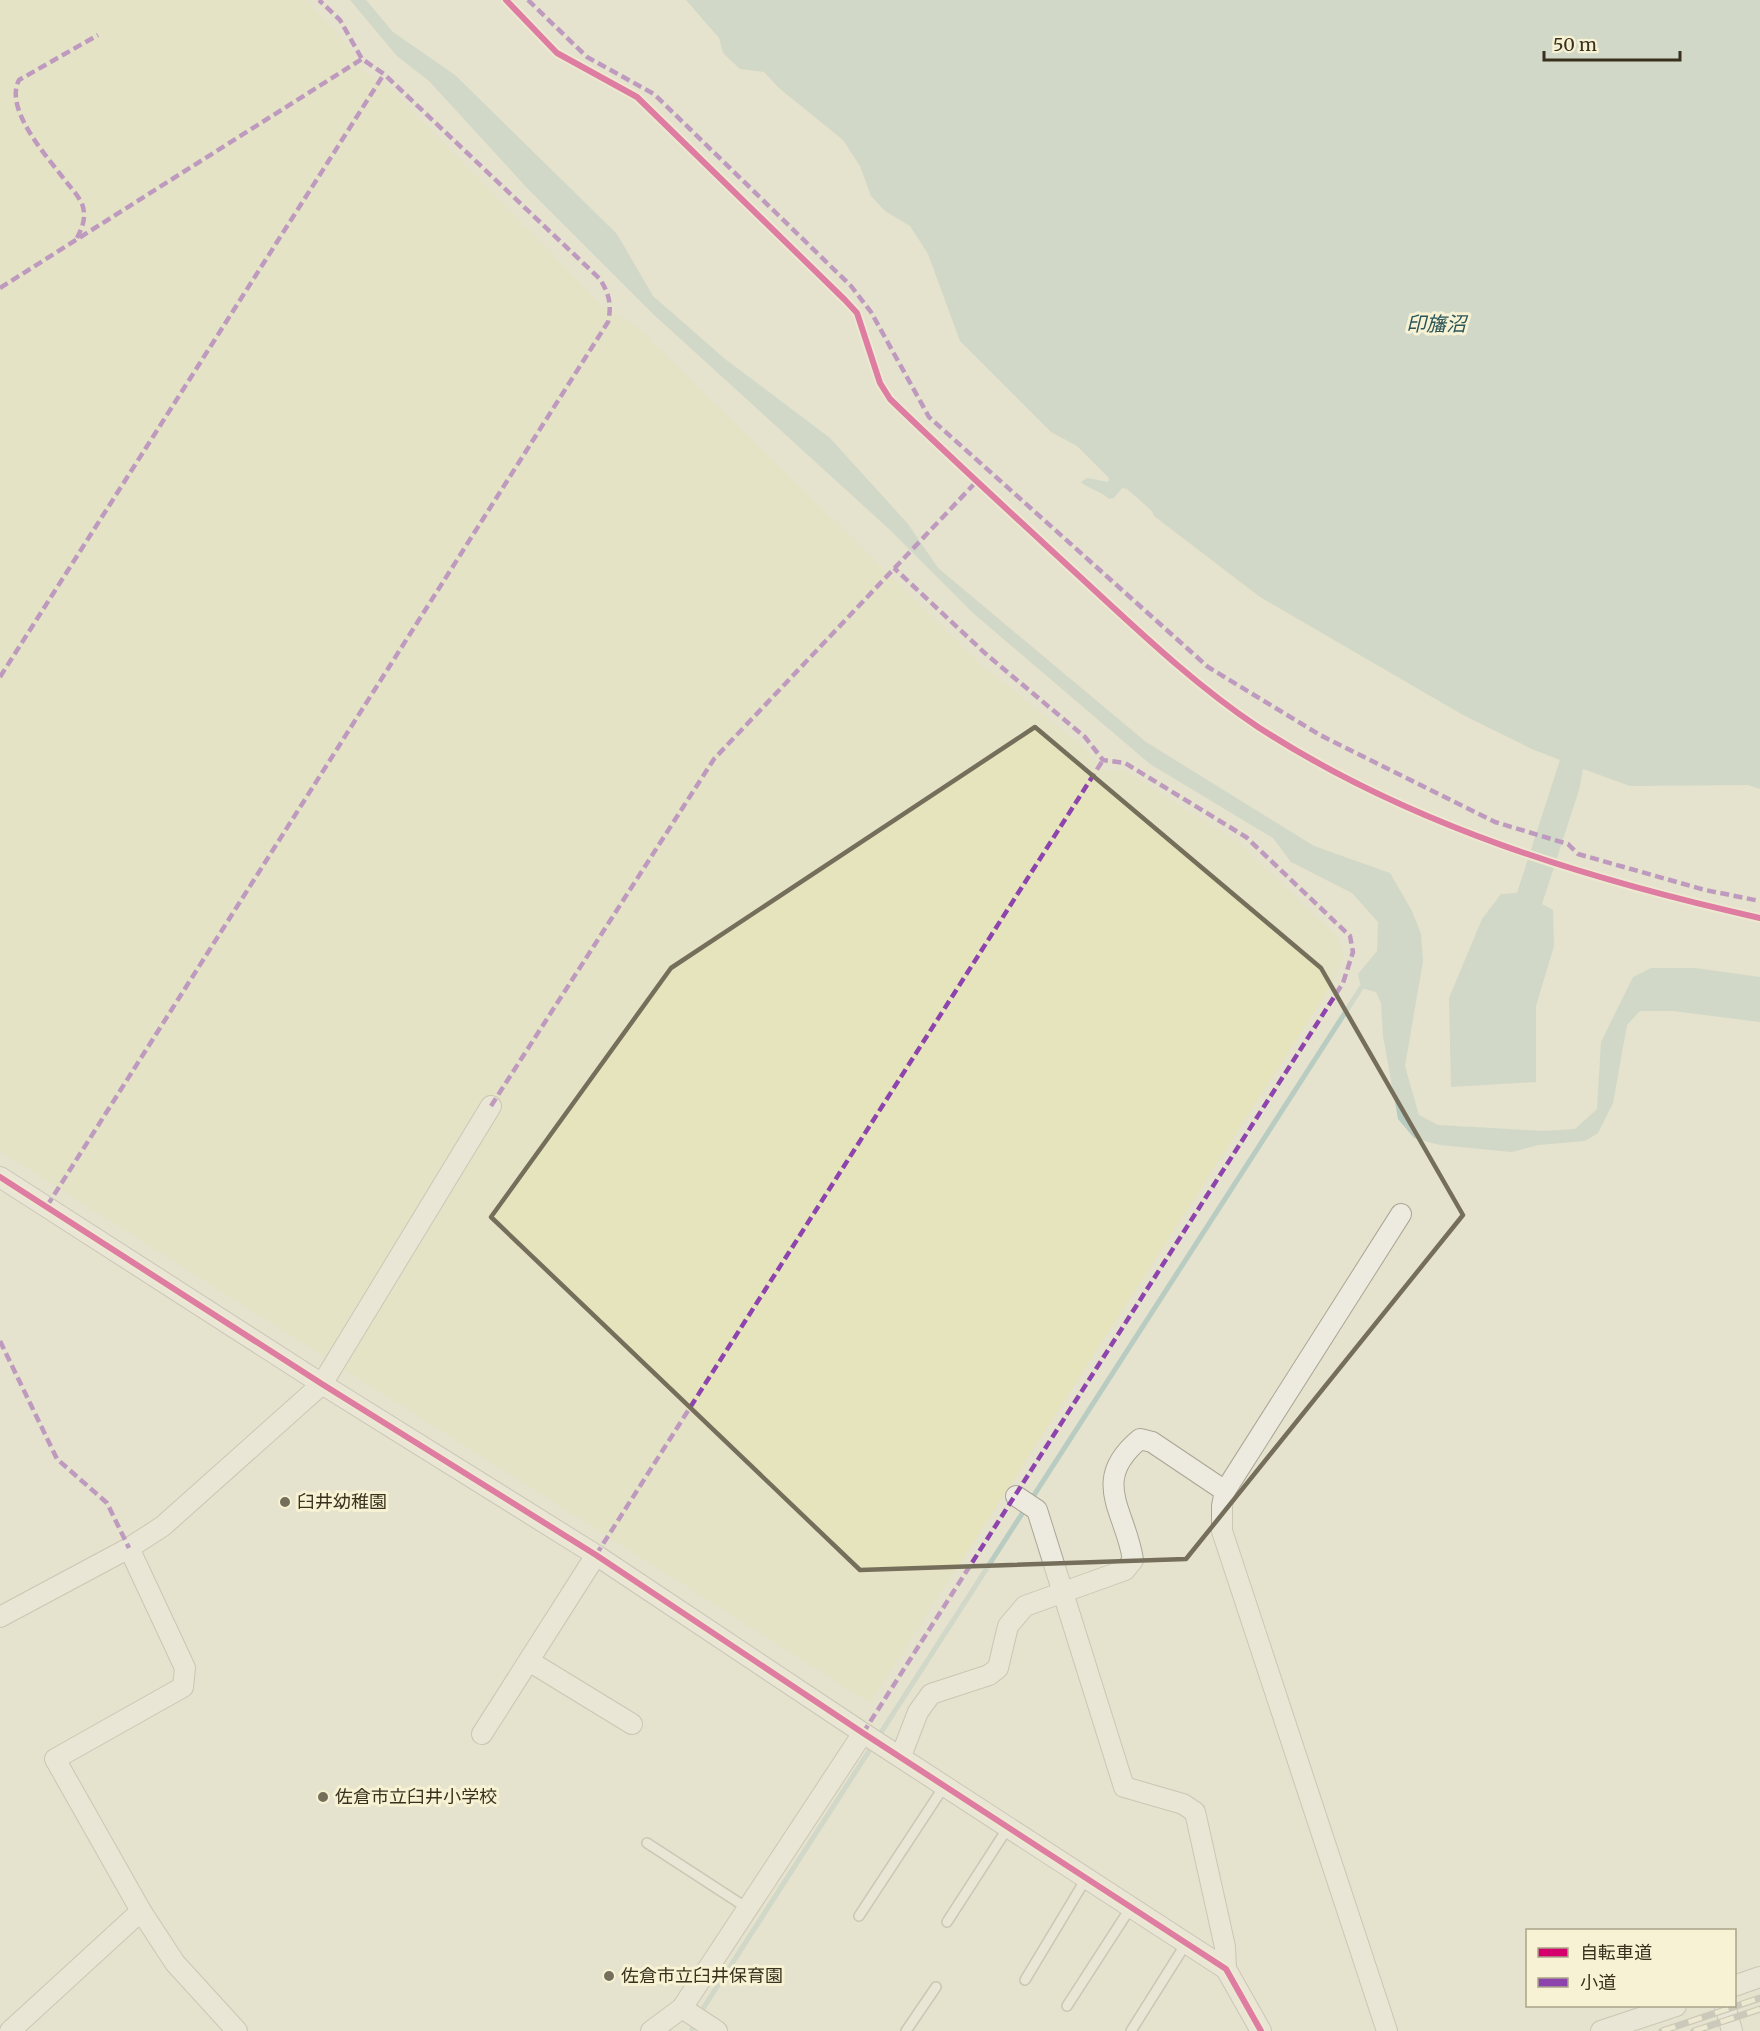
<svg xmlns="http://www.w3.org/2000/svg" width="1760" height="2031" viewBox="0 0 1760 2031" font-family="Merriweather,'Noto Sans JP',serif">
	<rect width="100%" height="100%" fill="#e5e2cd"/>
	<polygon fill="#e5e4bd" points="0,0 306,0 348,45 360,69 390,88 602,306 635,325 979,663 1085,748 1102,770 1124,770 1239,843 1338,937 1344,956 1332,984 870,1703 0,1151"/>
	<g fill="#b8ccc2">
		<polygon points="350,0 366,0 393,32 455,75 617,234 653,296 725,359 830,438 908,524 938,568 1146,742 1314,846 1390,873 1412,911 1421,934 1423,961 1405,1066 1419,1115 1438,1125 1544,1131 1575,1129 1597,1109 1601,1042 1633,977 1651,968 1695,968 1760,977 1760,1022 1673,1011 1640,1011 1627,1025 1613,1103 1598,1133 1585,1141 1538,1145 1512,1152 1440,1145 1414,1138 1398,1119 1383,1036 1381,1003 1376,992 1361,988 1358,974 1377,951 1378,922 1352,893 1291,862 1273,838 1150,764 973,613 889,529 653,314 528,189 429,81 397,56"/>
		<path d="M686,0H1760V789L1748,785L1630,786L1583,769L1579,790L1542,904L1553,910L1554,946L1536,1006V1082L1451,1087L1449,998L1482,919L1501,894L1517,893L1560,760L1532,749L1463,715L1260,597L1154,516L1152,511L1127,489L1122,488L1114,498L1109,499C1100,490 1090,490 1081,482L1087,478L1108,482L1109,478L1077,446L1051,432L960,341L928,254L910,226L885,211L871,196L860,166L843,140L779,88L764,72L740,69L723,53L719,38Z"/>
	</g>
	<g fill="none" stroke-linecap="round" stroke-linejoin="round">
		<polyline stroke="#b8ccc2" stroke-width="5" points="692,2031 693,2024 1361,988"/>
		<defs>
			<g id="lane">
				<polyline points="647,1843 747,1908"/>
				<polyline points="859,1916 945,1785"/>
				<polyline points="947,1922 1009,1826"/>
				<polyline points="1025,1980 1087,1877"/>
				<polyline points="1067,2006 1131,1907"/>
				<polyline points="906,2031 936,1987"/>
				<polyline points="1131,2031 1187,1942"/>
			</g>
			<g id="street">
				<polyline points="0,1177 322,1384 596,1555 863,1733 1226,1969 1261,2031"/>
				<polyline points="1016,1496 1037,1510 1124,1787 1183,1804 1195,1812 1225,1947 1226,1969"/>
				<polyline points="129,1548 185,1668 183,1687 55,1759 141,1911 175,1963 237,2031"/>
				<polyline points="0,1617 129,1548 163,1526 322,1384 491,1106"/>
				<polyline points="529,1661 632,1724"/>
				<polyline points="482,1734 596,1555"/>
				<path d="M901,1756L918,1712L931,1694L989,1675L998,1668L1008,1626L1025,1606L1125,1570L1133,1560C1126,1511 1089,1481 1140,1439L1152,1442L1225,1491"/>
				<polyline points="1734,1986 1760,1977"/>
				<polyline points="1725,2006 1732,2031"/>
				<polyline points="682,2008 717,2031"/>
				<polyline points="10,2031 141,1911"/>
				<polyline points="651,2031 682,2008 863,1733"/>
				<polyline points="1387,2031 1222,1531 1222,1506 1225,1491 1401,1214"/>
				<polyline points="1601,2031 1676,2006"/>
			</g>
		</defs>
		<use href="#lane" stroke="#aaa696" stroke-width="12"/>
		<use href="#street" stroke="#aaa696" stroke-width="22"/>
		<use href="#lane" stroke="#edebdf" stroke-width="9"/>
		<use href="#street" stroke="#edebdf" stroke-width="20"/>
		<defs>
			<g id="rail">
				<polyline points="1662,2031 1760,1998"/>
				<polyline points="1694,2031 1760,2009"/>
			</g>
		</defs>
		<use href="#rail" stroke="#acaa9f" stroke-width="7"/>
		<use href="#rail" stroke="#f6f2d3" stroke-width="4.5" stroke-dasharray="14" stroke-linecap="butt"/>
		<g stroke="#8e44ad" stroke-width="4.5" stroke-dasharray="9 4.5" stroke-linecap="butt">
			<polyline points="528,0 587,57 654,94 851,286 871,312 929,417 1208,667 1320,735 1495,822 1568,844 1578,854 1705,890 1760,901"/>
			<path d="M77,238C82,228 86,219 83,207C81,199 73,190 68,184C50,160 3,110 19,80L98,35"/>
			<polyline points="0,288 362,59"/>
			<polyline points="0,677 384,74"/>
			<polyline points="491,1106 714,759 976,482"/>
			<path d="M47,1206L608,322C612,304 609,294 600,279L384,74L362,59L340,20L319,0"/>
			<polyline points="0,1341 57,1459 107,1503 129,1548"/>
			<polyline points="596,1555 1103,760"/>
			<polyline points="863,1733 1343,983 1353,952 1350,936 1246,837 1125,763 1103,760 1085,737 987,655 894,568"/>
		</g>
		<defs>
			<g id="cycleway">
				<path d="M506,0L557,53L637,97L845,300L857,313L880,383L890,399C956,463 1024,525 1091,587C1144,636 1198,687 1258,727C1409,825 1586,879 1760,918"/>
				<polyline points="0,1177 322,1384 596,1555 863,1733 1226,1969 1261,2031"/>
			</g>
		</defs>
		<use href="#cycleway" stroke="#f6f2d3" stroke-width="10"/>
		<use href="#cycleway" stroke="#d6006c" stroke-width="6"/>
	</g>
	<path d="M0 0H1760V2031H0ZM1035,727L1321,968L1463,1215L1186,1559L860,1570L491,1217L671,968Z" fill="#e5e2cd" fill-opacity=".55" fill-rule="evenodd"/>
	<path fill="none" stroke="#756e5b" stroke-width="4.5" stroke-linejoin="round" d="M1035,727L1321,968L1463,1215L1186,1559L860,1570L491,1217L671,968Z"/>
	<g fill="#756e5b" stroke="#f6f2d3" stroke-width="2">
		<circle cx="285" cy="1502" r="6"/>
		<circle cx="323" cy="1797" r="6"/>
		<circle cx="609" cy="1976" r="6"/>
	</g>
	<g text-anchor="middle" stroke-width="6" stroke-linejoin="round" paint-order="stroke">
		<g font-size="18" fill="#39301e" stroke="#f6f2d3" text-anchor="start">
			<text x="297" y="1508">臼井幼稚園</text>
			<text x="335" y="1803">佐倉市立臼井小学校</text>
			<text x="621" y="1982">佐倉市立臼井保育園</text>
		</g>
		<g font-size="20" font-style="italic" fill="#2c5559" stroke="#f6f2d3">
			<text x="1436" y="331">印旛沼</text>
		</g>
	</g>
	<rect x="1526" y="1929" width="210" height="78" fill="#f6f2d3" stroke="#aaa48b" stroke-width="1.5"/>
	<rect x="1538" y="1948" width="30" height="9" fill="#d6006c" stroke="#aaa48b" stroke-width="1.5"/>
	<text x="1580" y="1959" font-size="18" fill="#39301e">自転車道</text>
	<rect x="1538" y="1978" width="30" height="9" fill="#8e44ad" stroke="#aaa48b" stroke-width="1.5"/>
	<text x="1580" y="1989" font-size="18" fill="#39301e">小道</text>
	<path d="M1544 51v9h136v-9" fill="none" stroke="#39301e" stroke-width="3"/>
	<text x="1553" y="51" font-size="18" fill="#39301e" stroke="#f6f2d3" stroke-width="4.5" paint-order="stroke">50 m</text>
</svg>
